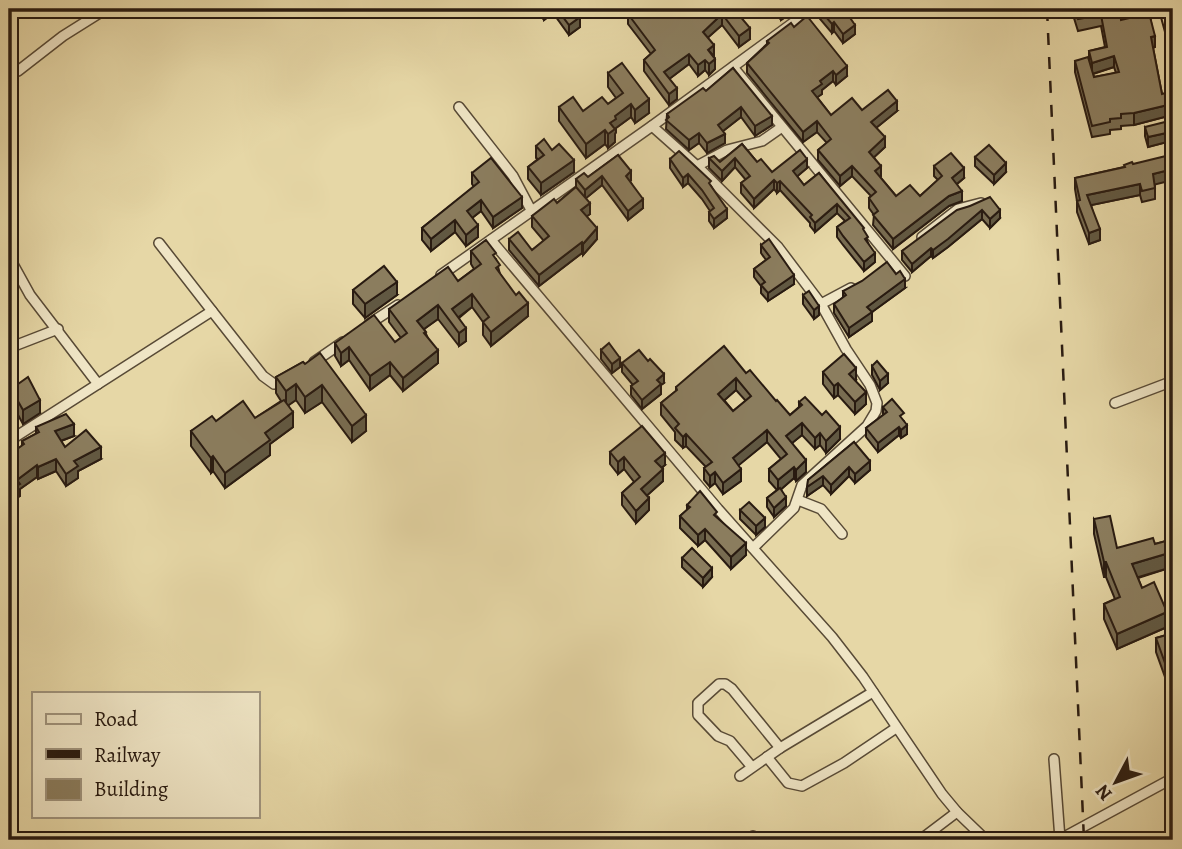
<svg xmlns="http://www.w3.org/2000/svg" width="1182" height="849" viewBox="0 0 1182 849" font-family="Alegreya,serif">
	<rect width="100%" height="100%" fill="#e6d7a6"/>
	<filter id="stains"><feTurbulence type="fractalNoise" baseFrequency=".00286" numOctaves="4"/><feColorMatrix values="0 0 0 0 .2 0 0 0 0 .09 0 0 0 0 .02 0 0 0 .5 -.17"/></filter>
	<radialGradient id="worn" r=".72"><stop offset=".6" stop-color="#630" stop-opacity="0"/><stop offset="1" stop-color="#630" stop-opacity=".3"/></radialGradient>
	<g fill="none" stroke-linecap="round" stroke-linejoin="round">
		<defs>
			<g id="minor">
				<polyline points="733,67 905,276"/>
				<polyline points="18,71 63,36 106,9"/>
				<polyline points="459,107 513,176 531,210"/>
				<polyline points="652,126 697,166 778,247 821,304 846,349 870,385 877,403 876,411 867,426 802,485 794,508 753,548"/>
				<polyline points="697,166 727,150 762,141 782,127"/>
				<polyline points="922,237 958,209 981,203"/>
				<polyline points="491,240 718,509 832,637 863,677 942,794 957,812 986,840"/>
				<polyline points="159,243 212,311"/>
				<polyline points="9,257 30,295 98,384"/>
				<polyline points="441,275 652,126 812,9"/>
				<polyline points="821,304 851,288"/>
				<polyline points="369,324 398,305"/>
				<polyline points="9,348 58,329"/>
				<polyline points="314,362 343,342"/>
				<polyline points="1115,403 1173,381"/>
				<polyline points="9,441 212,311 263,376 274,384 285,381"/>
				<polyline points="798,500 821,509 842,534"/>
				<polyline points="767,757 788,783 802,786 844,763 896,728"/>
				<polyline points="1054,759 1060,839"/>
				<polyline points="752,767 730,741 718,736 698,715 698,703 719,684 725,684 732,689 780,748"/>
				<polyline points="740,776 780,748 873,692"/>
				<polyline points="753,836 757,840"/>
				<polyline points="920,840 957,812"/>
				<polyline points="1066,840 1066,836 1173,778"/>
			</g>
			<polyline id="trunk" points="1167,9 1173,31"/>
		</defs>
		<use href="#minor" stroke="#584a36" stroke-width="12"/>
		<use href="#trunk" stroke="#291b11" stroke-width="18"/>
		<use href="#minor" stroke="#efe5c5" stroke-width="9"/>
		<use href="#trunk" stroke="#e6d7a6" stroke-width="14"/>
		<polyline stroke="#291b11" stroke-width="2.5" stroke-dasharray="12 12" stroke-linecap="butt" points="1047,9 1084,840"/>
	</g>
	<g fill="#786c51" stroke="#291b11" stroke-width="2" fill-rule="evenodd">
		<polygon points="536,9 581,9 581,14 579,15 580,27 569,35 553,13 544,20"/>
		<polygon points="734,9 750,39 739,47 722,25 707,38 713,56 715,69 709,75 705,70 698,76 689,64 669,79 677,99 669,105 644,71 644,60 651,54 628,24 628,14"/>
		<polygon points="772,9 791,9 791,13 781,20"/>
		<polygon points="858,9 858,11 850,18 855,34 843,43 834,31 832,33 820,19 820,10"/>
		<path d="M1074,9H1120L1121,20L1139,16L1137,9H1149L1155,47L1153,48L1162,94L1172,115L1134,125L1121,126V129L1110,130V134L1092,137L1075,72V61L1089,60V51L1105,47L1101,26L1078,31L1074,18ZM1114,67L1116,73L1094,77L1093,74Z"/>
		<polygon points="794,27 847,76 836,85 833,81 822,90 822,94 817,97 831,115 862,110 897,111 876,128 885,147 874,157 881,176 880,177 896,196 920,196 938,180 934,176 934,166 964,178 957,184 962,201 949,206 893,249 873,225 874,215 869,208 869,198 871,196 852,176 840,186 818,160 818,150 827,143 817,132 803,142 747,73 747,63 767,44 767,41"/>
		<polygon points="733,68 772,125 755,136 741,117 723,131 725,143 707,153 699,143 689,150 666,129 667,114 706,91"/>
		<polygon points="608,73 649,113 635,123 631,117 616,128 616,132 615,134 615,142 608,148 605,144 586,158 559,121 559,107 583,111 608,104 616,98 608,87"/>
		<polygon points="1145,127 1171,141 1148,147 1145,136"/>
		<polygon points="742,144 757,162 772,172 807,168 797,176 804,185 819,173 864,232 875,262 864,271 843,245 837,237 837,227 845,221 837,213 815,232 810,226 810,223 780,190 777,193 774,189 754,208 741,193 741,183 746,180 735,167 722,181 709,168 709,158 720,162"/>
		<polygon points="536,146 552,150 574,172 541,195 528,179 528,167 538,159 536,158"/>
		<polygon points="618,155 631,180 630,181 643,208 628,220 602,185 586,198 590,214 586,216 597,239 583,255 582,253 539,286 509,250 509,239 532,250 544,241 532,227 532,216 557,203 576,187 576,179 588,177"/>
		<polygon points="975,157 1006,172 994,184 975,166"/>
		<polygon points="670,159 711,186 727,218 714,228 709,221 709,212 710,211 702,199 688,183 683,187 670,168"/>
		<polygon points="1133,164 1155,184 1155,199 1142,202 1140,195 1091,205 1100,240 1089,244 1077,212 1077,201 1075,189 1075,178 1124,167"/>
		<polygon points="472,173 522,208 493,228 481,211 472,218 478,237 466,246 455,232 431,251 422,240 422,228 474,187 472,184"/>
		<polygon points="970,206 1000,218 990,228 982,219 948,247 933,258 931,256 912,272 902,260 902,251"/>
		<polygon points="761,245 794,284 768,301 761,293 761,286 754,277 754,269 766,260 761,253"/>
		<polygon points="471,251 496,259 500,274 528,316 491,346 483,335 483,322 472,307 459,318 466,341 459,346 438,319 424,329 438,363 403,391 390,375 370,390 349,360 341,366 335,356 335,343 395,342 401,338 389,322 389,309 458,281 474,269 471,264"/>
		<polygon points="905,288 872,312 872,321 849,337 834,313 834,304 843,298 843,291"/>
		<polygon points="353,290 397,295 365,318 353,304"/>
		<polygon points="803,295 819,315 814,319 803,304"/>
		<polygon points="601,350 620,367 612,373 601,359"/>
		<polygon points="303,362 366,431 352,442 322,402 305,413 296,400 288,405 293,427 270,444 270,455 225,488 213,471 211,473 191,446 191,431 216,421 255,418 281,401 276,393 276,377"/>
		<polygon points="622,363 664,383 661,385 661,394 642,409 631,395 631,386 633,385 622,372"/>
		<polygon points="872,366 888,383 880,390 872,375"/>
		<polygon points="823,372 856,380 855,381 866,404 855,414 838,395 834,398 823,384"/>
		<path d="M746,373L790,415L799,407V402L840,439L826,453L820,445L815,449L802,435L792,443L806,472L796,481L794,478L781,489L786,506L774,517L767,507V498L777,490L769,481V469L781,459L767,442L738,465L741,481L723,494L715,483L710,487L704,480V468L706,467L686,446L683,448L675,440V432L661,415V403L676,391V387ZM736,390L746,401L733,411L724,400Z"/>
		<polygon points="11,389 40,413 23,424 11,402"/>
		<polygon points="883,407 904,421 907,434 901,438 899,435 878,452 866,437 866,428 883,415"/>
		<polygon points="36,427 74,436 61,441 65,447 101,459 78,471 78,478 66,486 56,471 38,479 37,477 20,489 20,496 9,502 9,455 22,446 22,441 36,434"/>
		<polygon points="854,442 870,470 855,483 849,476 831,494 823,485 807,496 808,480"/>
		<polygon points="610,452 665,465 661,468 663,481 647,495 649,510 636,523 622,505 622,493 634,482 624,469 618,474 610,464"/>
		<polygon points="687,505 717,517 746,555 731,569 705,540 698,546 680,528 680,516 687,510"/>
		<polygon points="740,510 765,527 756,535 740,519"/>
		<polygon points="1094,519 1117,548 1155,544 1173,539 1172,576 1169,568 1138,578 1142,588 1167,627 1117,649 1104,619 1104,604 1115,599 1106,577 1104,577 1094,534"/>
		<polygon points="682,558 712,577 703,587 682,567"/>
		<polygon points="1173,633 1173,674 1165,677 1156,652 1156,638"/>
	</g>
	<g fill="#615842" stroke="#291b11" stroke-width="2">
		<polygon points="546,9 553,9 553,13 544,20 544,10"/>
		<polygon points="574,9 581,9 581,14 574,19"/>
		<polygon points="784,9 791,9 791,13 781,20 781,11"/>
		<polygon points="850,9 858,9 858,11 846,21 846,12"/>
		<polygon points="722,14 722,25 703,42 703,32"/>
		<polygon points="580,17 580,27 569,35 569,25"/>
		<polygon points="834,22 834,31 832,33 832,24"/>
		<polygon points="855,25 855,34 843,43 843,34"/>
		<polygon points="750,28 750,39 739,47 739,36"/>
		<polygon points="1155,36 1155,47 1151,48 1151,37"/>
		<polygon points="714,45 714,56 708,50"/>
		<polygon points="689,54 689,64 664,83 664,72"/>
		<polygon points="1114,56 1114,67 1092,74 1092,63"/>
		<polygon points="715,59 715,69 709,75 709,64"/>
		<polygon points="705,60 705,70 698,76 698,65"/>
		<polygon points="847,66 847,76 836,85 836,75"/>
		<polygon points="833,71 833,81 822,90 822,94 812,101 812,91 820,81"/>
		<polygon points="677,88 677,99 669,105 669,94"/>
		<polygon points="649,99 649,113 635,123 635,110"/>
		<polygon points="897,101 897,111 871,132 871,122"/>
		<polygon points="631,104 631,117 616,128 616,132 615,134 615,142 608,148 608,134 610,123 615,116"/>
		<polygon points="1172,104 1172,115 1134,125 1134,113"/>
		<polygon points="741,107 741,117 718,135 718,125"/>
		<polygon points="772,116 772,125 755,136 755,126"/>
		<polygon points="817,121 817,132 803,142 803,132"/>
		<polygon points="605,130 605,144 586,158 586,144"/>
		<polygon points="1171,132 1171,141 1148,147 1148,137"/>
		<polygon points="699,133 699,143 689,150 689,140"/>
		<polygon points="725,134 725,143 707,153 707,143"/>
		<polygon points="885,137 885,147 869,162 869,152"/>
		<polygon points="735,158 735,167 722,181 722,171"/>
		<polygon points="807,159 807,168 793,180 793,171"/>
		<polygon points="574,160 574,172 541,195 541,183"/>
		<polygon points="1006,163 1006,172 994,184 994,175"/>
		<polygon points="852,166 852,176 840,186 840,176"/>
		<polygon points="881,166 881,176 875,181 875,171"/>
		<polygon points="964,168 964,178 952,188 952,178"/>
		<polygon points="1173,169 1173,180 1153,185 1153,174"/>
		<polygon points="631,171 631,180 626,185 626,176"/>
		<polygon points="688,174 688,183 683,187 683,178"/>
		<polygon points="602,176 602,185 585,199 585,190"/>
		<polygon points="774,180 774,189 754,208 754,199"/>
		<polygon points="780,181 780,190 777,193 777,183"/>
		<polygon points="1140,184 1140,195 1087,206 1087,195"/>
		<polygon points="962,191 962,201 949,206 893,249 893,239 949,196"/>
		<polygon points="522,197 522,208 493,228 493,217"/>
		<polygon points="643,199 643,208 628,220 628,211"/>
		<polygon points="481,200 481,211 467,222 467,211"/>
		<polygon points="590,203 590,214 581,221 581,210"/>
		<polygon points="837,204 837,213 815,232 815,223"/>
		<polygon points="727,209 727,218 714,228 714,219"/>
		<polygon points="982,210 982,219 948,247 933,258 933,250"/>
		<polygon points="1000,210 1000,218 990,228 990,219"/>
		<polygon points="455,220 455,232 431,251 431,239"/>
		<polygon points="478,225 478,237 466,246 466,235"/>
		<polygon points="597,228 597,239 583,255 583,244"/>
		<polygon points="1100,229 1100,240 1089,244 1089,233"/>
		<polygon points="582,242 582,253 539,286 539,275"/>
		<polygon points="931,248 931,256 912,272 912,264"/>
		<polygon points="875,253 875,262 864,271 864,262"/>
		<polygon points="794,275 794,284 768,301 768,293"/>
		<polygon points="905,279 905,288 872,312 872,321 849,337 849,328 867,307"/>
		<polygon points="397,282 397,295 365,318 365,304"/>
		<polygon points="472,294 472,307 452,322 452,309"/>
		<polygon points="528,303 528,316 491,346 491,332"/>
		<polygon points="438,305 438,319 417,334 417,321"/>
		<polygon points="819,306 819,315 814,319 814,310"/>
		<polygon points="466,328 466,341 459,346 459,333"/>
		<polygon points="349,347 349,360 341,366 341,353"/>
		<polygon points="438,350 438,363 403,391 403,378"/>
		<polygon points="620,358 620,367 612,373 612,364"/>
		<polygon points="390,362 390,375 370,390 370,376"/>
		<polygon points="856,368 856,380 849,386 849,374"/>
		<polygon points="664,374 664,383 661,385 661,394 642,409 642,400 657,380"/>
		<polygon points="888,374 888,383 880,390 880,381"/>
		<polygon points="736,378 736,390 718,406 718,394"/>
		<polygon points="838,383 838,395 834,398 834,386"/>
		<polygon points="296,384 296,400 286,407 286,391"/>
		<polygon points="322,385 322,402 305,413 305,397"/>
		<polygon points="866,392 866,404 855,414 855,402"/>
		<polygon points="40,400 40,413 23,424 23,410"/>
		<polygon points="293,412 293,427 270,444 270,455 225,488 225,473 265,433"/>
		<polygon points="366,415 366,431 352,442 352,426"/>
		<polygon points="802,423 802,435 786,448 786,436"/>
		<polygon points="74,424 74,436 55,443 55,431"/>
		<polygon points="907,425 907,434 901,438 901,430"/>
		<polygon points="840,427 840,439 826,453 826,441"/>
		<polygon points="899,427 899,435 878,452 878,443"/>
		<polygon points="767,430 767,442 733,470 733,458"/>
		<polygon points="820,433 820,445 815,449 815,438"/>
		<polygon points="686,434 686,446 683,448 683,437"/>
		<polygon points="101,447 101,459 78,471 78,478 66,486 66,474 74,461"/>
		<polygon points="665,453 665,465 655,473 655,461"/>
		<polygon points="213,456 213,471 211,473 211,458"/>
		<polygon points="624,457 624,469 618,474 618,462"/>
		<polygon points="56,459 56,471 38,479 38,467"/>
		<polygon points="806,460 806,472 796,481 796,470"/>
		<polygon points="870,461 870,470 855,483 855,474"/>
		<polygon points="37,465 37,477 20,489 20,496 9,502 9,490 17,480"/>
		<polygon points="794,467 794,478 778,492 778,480"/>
		<polygon points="849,467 849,476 831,494 831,485"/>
		<polygon points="663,469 663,481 641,501 641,489"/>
		<polygon points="741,469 741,481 723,494 723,483"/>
		<polygon points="715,472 715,483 710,487 710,476"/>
		<polygon points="823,476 823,485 807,496 807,487"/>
		<polygon points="786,497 786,506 774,517 774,508"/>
		<polygon points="649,498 649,510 636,523 636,511"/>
		<polygon points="765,518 765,527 756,535 756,526"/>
		<polygon points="705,529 705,540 698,546 698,535"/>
		<polygon points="746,543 746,555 731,569 731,557"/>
		<polygon points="1169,553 1169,568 1132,579 1132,564"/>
		<rect x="1172" y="561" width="1" height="15"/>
		<rect x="1104" y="562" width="2" height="15"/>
		<polygon points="712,568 712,577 703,587 703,578"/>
		<polygon points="1167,612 1167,627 1117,649 1117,634"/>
		<polygon points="1173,661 1173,674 1165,677 1165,663"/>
	</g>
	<g fill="#8b7d5e" stroke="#291b11" stroke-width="2" fill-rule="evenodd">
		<polygon points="557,9 574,9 580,17 569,25"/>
		<polygon points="635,9 734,9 750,28 739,36 722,14 703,32 714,45 708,50 715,59 709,64 705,60 698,65 689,54 664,72 677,88 669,94 644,60 655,50 628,14"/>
		<polygon points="822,9 850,9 846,12 855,25 843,34 834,22 832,24 820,10"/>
		<polygon points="1075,9 1120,9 1121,20 1142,15 1140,9 1148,9 1155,36 1151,37 1162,94 1169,92 1172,104 1134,113 1121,114 1121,118 1110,119 1110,122 1092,126 1075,61 1088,57 1094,77 1119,72 1114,56 1092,63 1089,51 1107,47 1101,15 1078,19"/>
		<polygon points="807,16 847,66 836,75 833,71 820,81 822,84 812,91 831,115 852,98 862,110 888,90 897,101 871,122 885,137 869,152 881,166 875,171 896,196 910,185 920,196 942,176 934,166 951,153 964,168 952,178 962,191 949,196 893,239 873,215 878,211 869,198 876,192 852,166 840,176 818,150 831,139 817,121 803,132 747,63 769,43 767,41 791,23 794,27"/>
		<polygon points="622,63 649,99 635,110 631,104 615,116 616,119 610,123 615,129 608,134 605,130 586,144 559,107 573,97 583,111 602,97 608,104 623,93 608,73"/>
		<polygon points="733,68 772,116 755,126 741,107 718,125 725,134 707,143 699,133 689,140 666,120 669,117 667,114 703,88 706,91"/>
		<polygon points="1169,121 1171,132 1148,137 1145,127"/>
		<polygon points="544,139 552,150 559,144 574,160 541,183 528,167 544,155 536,146"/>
		<polygon points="742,144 757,162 761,159 772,172 800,150 807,159 793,171 804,185 819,173 864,228 863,229 868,237 865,239 875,253 864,262 843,236 837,227 850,218 837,204 815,223 810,217 812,215 780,181 777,183 774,180 754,199 741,183 750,176 735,158 722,171 709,158 714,156 720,162"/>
		<polygon points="989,145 1006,163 994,175 975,157"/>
		<polygon points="679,151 711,181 709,183 727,209 714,219 709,212 714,208 702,190 688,174 683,178 670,159"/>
		<polygon points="618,155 631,171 626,176 643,199 628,211 602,176 585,190 576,179 584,173 588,177"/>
		<polygon points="1170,155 1173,169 1153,174 1155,188 1142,191 1140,184 1087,195 1100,229 1089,233 1077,201 1080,200 1075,178 1125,167 1124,165 1132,162 1133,164"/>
		<polygon points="491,158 522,197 493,217 481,200 467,211 478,225 466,235 455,220 431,239 422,228 479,182 472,173"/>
		<polygon points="576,187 590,203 581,210 597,228 583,244 582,242 539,275 509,239 518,232 532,250 549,236 532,216 554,199 557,203"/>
		<polygon points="990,197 1000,210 990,219 982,210 948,239 933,250 931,248 912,264 902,251 957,210 970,206"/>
		<polygon points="769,239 794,275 768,293 761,285 765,282 754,269 770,257 761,245"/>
		<polygon points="486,240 496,253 493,255 500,265 496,268 516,295 519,292 528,303 491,332 483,322 489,317 472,294 452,309 466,328 459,333 438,305 417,321 426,332 424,333 438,350 403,378 390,362 370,376 349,347 341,353 335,343 374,315 395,342 407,333 389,309 448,267 458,281 481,264 471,251"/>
		<polygon points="887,262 896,274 900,271 905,279 867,307 872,312 849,328 834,304 846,295 843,291 862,281"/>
		<polygon points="384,266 397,282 365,304 353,290"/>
		<polygon points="809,291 819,306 814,310 803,295"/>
		<polygon points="609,343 620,358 612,364 601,350"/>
		<path d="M724,346L746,373L750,370L776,401L777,400L790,415L802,405L799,402L805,397L822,415L826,411L840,427L826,441L820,433L815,438L802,423L786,436L806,460L796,470L794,467L778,480L769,469L787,454L767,430L733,458L741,469L723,483L715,472L710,476L704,468L712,462L686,434L683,437L675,428L679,424L661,403L677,390L676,387ZM736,378L751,396L733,411L718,394Z"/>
		<polygon points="639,350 648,361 650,359 664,374 657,380 661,384 642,400 631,386 638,381 622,363"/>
		<polygon points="320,353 366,415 352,426 322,385 305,397 296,384 286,391 276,377 303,362 305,364"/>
		<polygon points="844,354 856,368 849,374 866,392 855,402 838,383 834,386 823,372"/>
		<polygon points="877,361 888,374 880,381 872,366"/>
		<polygon points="28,377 40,400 23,410 11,389"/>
		<polygon points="892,399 904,413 900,416 907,425 901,430 899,427 878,443 866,428 887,412 883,407"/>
		<polygon points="284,400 293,412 265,433 270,440 225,473 213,456 211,458 191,431 212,416 216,421 243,401 255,418"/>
		<polygon points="66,414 74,424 55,431 65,447 86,430 101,447 74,461 78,466 66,474 56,459 38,467 37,465 17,480 20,484 9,490 9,455 24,444 22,441 39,432 36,427"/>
		<polygon points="642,426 665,453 655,461 663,469 641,489 649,498 636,511 622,493 640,477 624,457 618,462 610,452"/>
		<polygon points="854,442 870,461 855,474 849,467 831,485 823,476 807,487 808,480"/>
		<polygon points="780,488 786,497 774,508 767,498"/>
		<polygon points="700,491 717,512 714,515 746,543 731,557 705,529 698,535 680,516 690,507 687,505"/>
		<polygon points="749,502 765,518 756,526 740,510"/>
		<polygon points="1110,516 1117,548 1153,538 1155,544 1173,539 1173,561 1172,561 1169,553 1132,564 1142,588 1154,582 1167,612 1117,634 1104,604 1120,597 1106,562 1104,562 1094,519"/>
		<polygon points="692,548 712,568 703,578 682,558"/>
		<polygon points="1173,633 1173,661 1165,663 1156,638"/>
	</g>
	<rect width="1182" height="849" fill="none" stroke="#e6d7a6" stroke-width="35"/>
	<rect x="10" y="10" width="1161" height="828" fill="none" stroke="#291b11" stroke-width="3.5"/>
	<rect x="18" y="18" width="1147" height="814" fill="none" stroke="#291b11" stroke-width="2"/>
	<rect x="32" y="692" width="228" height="126" fill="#efe5c5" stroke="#a0947d" stroke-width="2"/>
	<rect x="46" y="714" width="35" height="10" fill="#efe5c5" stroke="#a0947d" stroke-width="2"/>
	<text x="94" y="726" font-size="21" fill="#291b11">Road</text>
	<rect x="46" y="749" width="35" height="10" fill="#291b11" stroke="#a0947d" stroke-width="2"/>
	<text x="94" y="762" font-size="21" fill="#291b11">Railway</text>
	<rect x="46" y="779" width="35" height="21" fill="#8b7d5e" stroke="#a0947d" stroke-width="2"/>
	<text x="94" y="796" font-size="21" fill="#291b11">Building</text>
	<g transform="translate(1116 782) rotate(229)" stroke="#efe5c5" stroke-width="5" paint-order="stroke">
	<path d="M0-5L12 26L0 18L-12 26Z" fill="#291b11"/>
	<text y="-10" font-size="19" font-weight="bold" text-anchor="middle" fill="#291b11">N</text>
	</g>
	<rect width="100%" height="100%" filter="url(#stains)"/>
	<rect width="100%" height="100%" fill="url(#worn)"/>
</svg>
